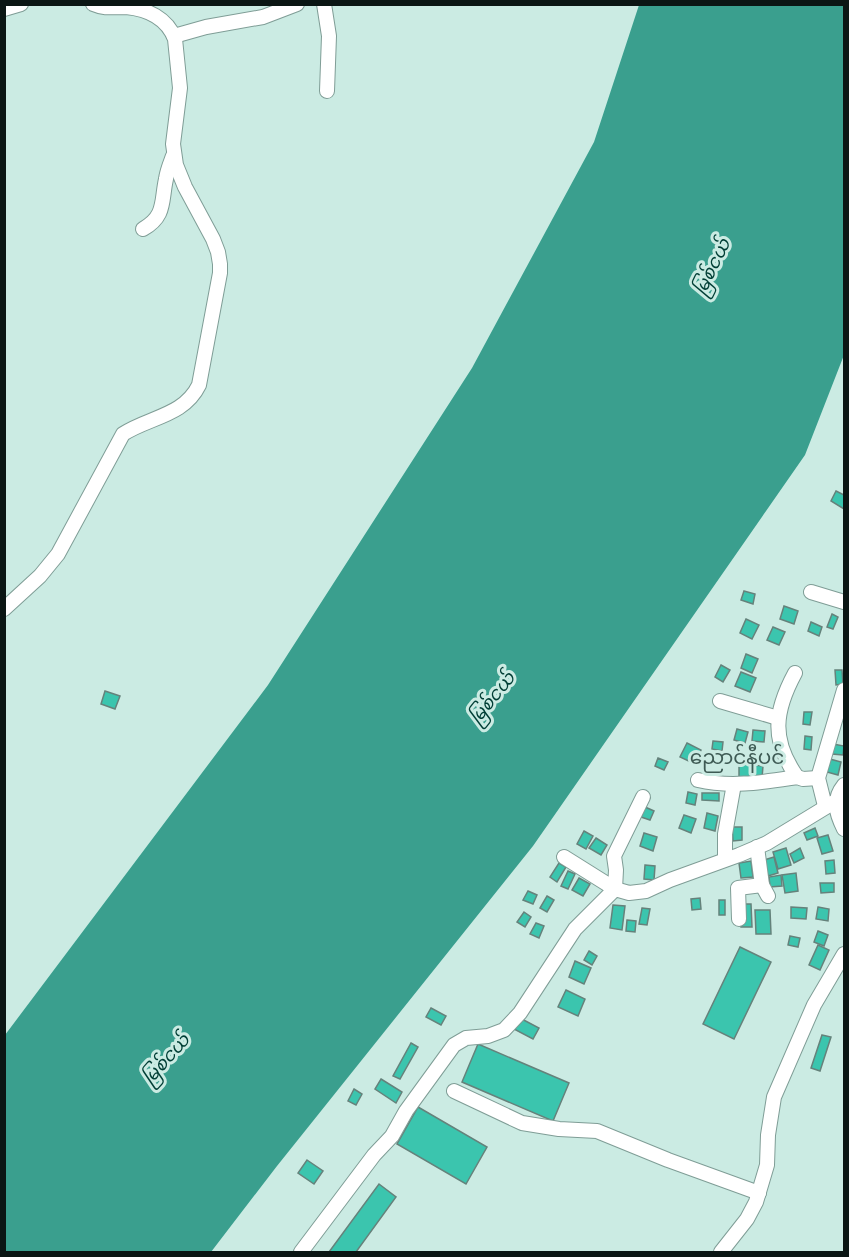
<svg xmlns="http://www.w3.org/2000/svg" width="849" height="1257" viewBox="0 0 849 1257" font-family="Rubik,'Noto Sans Myanmar',sans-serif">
	<rect width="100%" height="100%" fill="#cbebe3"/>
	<polygon fill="#3a9f8e" points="639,5 844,5 844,355 805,455 533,846 277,1166 211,1252 5,1252 5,1035 268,685 472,368 594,142"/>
	<g fill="#3bc5ae" stroke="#65827b" stroke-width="1.5">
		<polygon points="836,491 844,495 844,509 831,501"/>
		<polygon points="744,591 755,594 753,604 741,600"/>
		<polygon points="784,606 798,611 794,624 780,619"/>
		<polygon points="832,614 838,617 833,629 827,627"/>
		<polygon points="746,619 759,625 752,639 740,633"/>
		<polygon points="811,622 822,627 819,636 808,631"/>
		<polygon points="773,627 785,632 779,645 767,640"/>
		<polygon points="746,654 758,659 752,673 741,668"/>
		<polygon points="721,665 730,670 723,682 715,677"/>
		<polygon points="835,670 842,670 843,684 836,685"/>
		<polygon points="741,672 756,678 750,692 735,686"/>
		<polygon points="105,691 120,696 115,709 101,704"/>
		<polygon points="804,712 812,712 810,725 803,724"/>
		<polygon points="737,729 748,732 745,743 734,740"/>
		<polygon points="753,730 765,731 764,742 752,741"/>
		<polygon points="805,736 812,737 811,750 804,749"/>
		<polygon points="713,741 723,742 722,751 712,749"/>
		<polygon points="687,743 701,750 695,764 680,757"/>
		<polygon points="833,744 844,746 843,755 832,754"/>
		<polygon points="658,758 668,762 664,770 655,766"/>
		<polygon points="830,759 841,762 838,775 827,772"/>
		<polygon points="750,764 750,777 739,777 739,765"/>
		<polygon points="753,765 763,766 762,778 753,778"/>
		<polygon points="688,792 697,794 695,805 686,803"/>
		<polygon points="702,793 719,793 719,801 702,800"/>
		<polygon points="645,807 654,811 650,820 641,817"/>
		<polygon points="707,813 718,816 715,831 704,828"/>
		<polygon points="684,815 696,819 691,833 679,828"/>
		<polygon points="732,827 742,827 742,840 733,841"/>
		<polygon points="815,828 818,836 807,840 804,833"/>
		<polygon points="584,831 593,836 586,849 577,844"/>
		<polygon points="644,833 657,837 653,851 640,846"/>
		<polygon points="828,835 833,851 822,854 817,838"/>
		<polygon points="596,838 607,845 601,855 589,848"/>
		<polygon points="786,848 791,865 778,869 773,852"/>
		<polygon points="800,848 804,858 794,863 790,854"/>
		<polygon points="774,857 778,873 768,876 764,860"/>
		<polygon points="834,860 835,873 826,874 825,861"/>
		<polygon points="751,861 753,877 741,878 739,863"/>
		<polygon points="559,863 566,867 557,882 550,877"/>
		<polygon points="645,865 655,866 654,880 644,879"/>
		<polygon points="568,871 575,874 568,889 561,886"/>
		<polygon points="796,873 798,891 785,893 782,875"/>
		<polygon points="781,875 782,886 770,887 769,877"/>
		<polygon points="579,878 590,884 583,896 572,890"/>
		<polygon points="820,883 834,883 834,892 821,893"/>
		<polygon points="528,891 537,895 533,904 523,900"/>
		<polygon points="547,896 554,900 547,912 540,908"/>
		<polygon points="700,898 701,909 692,910 691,899"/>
		<rect x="719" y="900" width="6" height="15"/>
		<polygon points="740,904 751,904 752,927 741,927"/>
		<polygon points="613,905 625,906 622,930 610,928"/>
		<polygon points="791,907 807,908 806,919 791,918"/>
		<polygon points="818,907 829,909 828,921 816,919"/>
		<polygon points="642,908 650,909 647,925 639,924"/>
		<polygon points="755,910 770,910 771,934 756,934"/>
		<polygon points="524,912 531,917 525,927 517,922"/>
		<polygon points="627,920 636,921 635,932 626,931"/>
		<polygon points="536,923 544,926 539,938 530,934"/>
		<polygon points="818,931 828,935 824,946 814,942"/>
		<polygon points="790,936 800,938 798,947 788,945"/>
		<polygon points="818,945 829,950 820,970 809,965"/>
		<polygon points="740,947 771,962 734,1039 703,1024"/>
		<polygon points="589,951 597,956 592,965 584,960"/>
		<polygon points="575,961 591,968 584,984 569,977"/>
		<polygon points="566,990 585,999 578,1016 558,1007"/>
		<polygon points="431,1008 446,1016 441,1025 426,1017"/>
		<polygon points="518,1017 539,1028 533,1039 512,1028"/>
		<polygon points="822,1035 831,1037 820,1071 811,1068"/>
		<polygon points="411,1043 418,1047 400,1079 393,1076"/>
		<polygon points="478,1044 569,1083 553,1121 462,1082"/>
		<polygon points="381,1079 402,1092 396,1103 375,1089"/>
		<polygon points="354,1089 362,1094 356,1105 348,1101"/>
		<polygon points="418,1107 487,1147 466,1184 397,1144"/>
		<polygon points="307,1160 323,1171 314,1184 298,1173"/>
		<polygon points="379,1184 396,1197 356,1252 329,1252"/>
	</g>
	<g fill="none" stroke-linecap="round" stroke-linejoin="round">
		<defs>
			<g id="minor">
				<polyline points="324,4 329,36 327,91"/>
				<polyline points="4,9 21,4"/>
				<polyline points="174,36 206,27 263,17 297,4"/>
				<path d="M143,229C166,216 161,201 166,179C167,171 170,164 173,156"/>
				<polyline points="811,592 844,602"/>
				<path d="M4,609L40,576L58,554L123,434C149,417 184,416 199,385L220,273V264L218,252L213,239L185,187L176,165L173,144L180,88L175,39C167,18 147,9 126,7C114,7 104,9 93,4"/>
				<path d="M795,673C774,712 771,740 797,777"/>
				<polyline points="720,701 778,718"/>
				<path d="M698,780C731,788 764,782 797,777L803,779L818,778"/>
				<path d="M844,785C832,800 836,813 844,829"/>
				<polyline points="825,806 818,778 844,690"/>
				<polyline points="757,847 762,885 768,896"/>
				<polyline points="564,857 615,889 616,870 614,856 643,797"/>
				<polyline points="725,859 725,834 734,784"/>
				<polyline points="739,919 738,888 762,885"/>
				<polyline points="454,1091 522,1123 559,1129 597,1131 668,1160 759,1193"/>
				<polyline points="301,1252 374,1155 392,1136 406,1111 454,1045 466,1038 488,1036 504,1030 520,1013 575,929 615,889 629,893 646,891 670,880 739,855 767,843 836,801"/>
				<polyline points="721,1252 747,1219 756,1202 767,1165 768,1135 774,1097 814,1005 844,954"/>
			</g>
		</defs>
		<use href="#minor" stroke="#7f9d96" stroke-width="16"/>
		<use href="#minor" stroke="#fff" stroke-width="14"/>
	</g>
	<g text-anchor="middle" stroke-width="6" stroke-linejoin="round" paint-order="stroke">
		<g font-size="18" font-style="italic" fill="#003e35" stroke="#cbebe3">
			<text transform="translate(712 267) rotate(-64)" y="6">မြစ်ငယ်</text>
			<text transform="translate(492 698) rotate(-51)" y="6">မြစ်ငယ်</text>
			<text transform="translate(166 1059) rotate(-48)" y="6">မြစ်ငယ်</text>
		</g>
		<g font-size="20" fill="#3e5a54" stroke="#cbebe3">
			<text x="737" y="764">ညောင်နီပင်</text>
		</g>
	</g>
	<rect width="849" height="1257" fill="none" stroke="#0b1614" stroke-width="12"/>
</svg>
